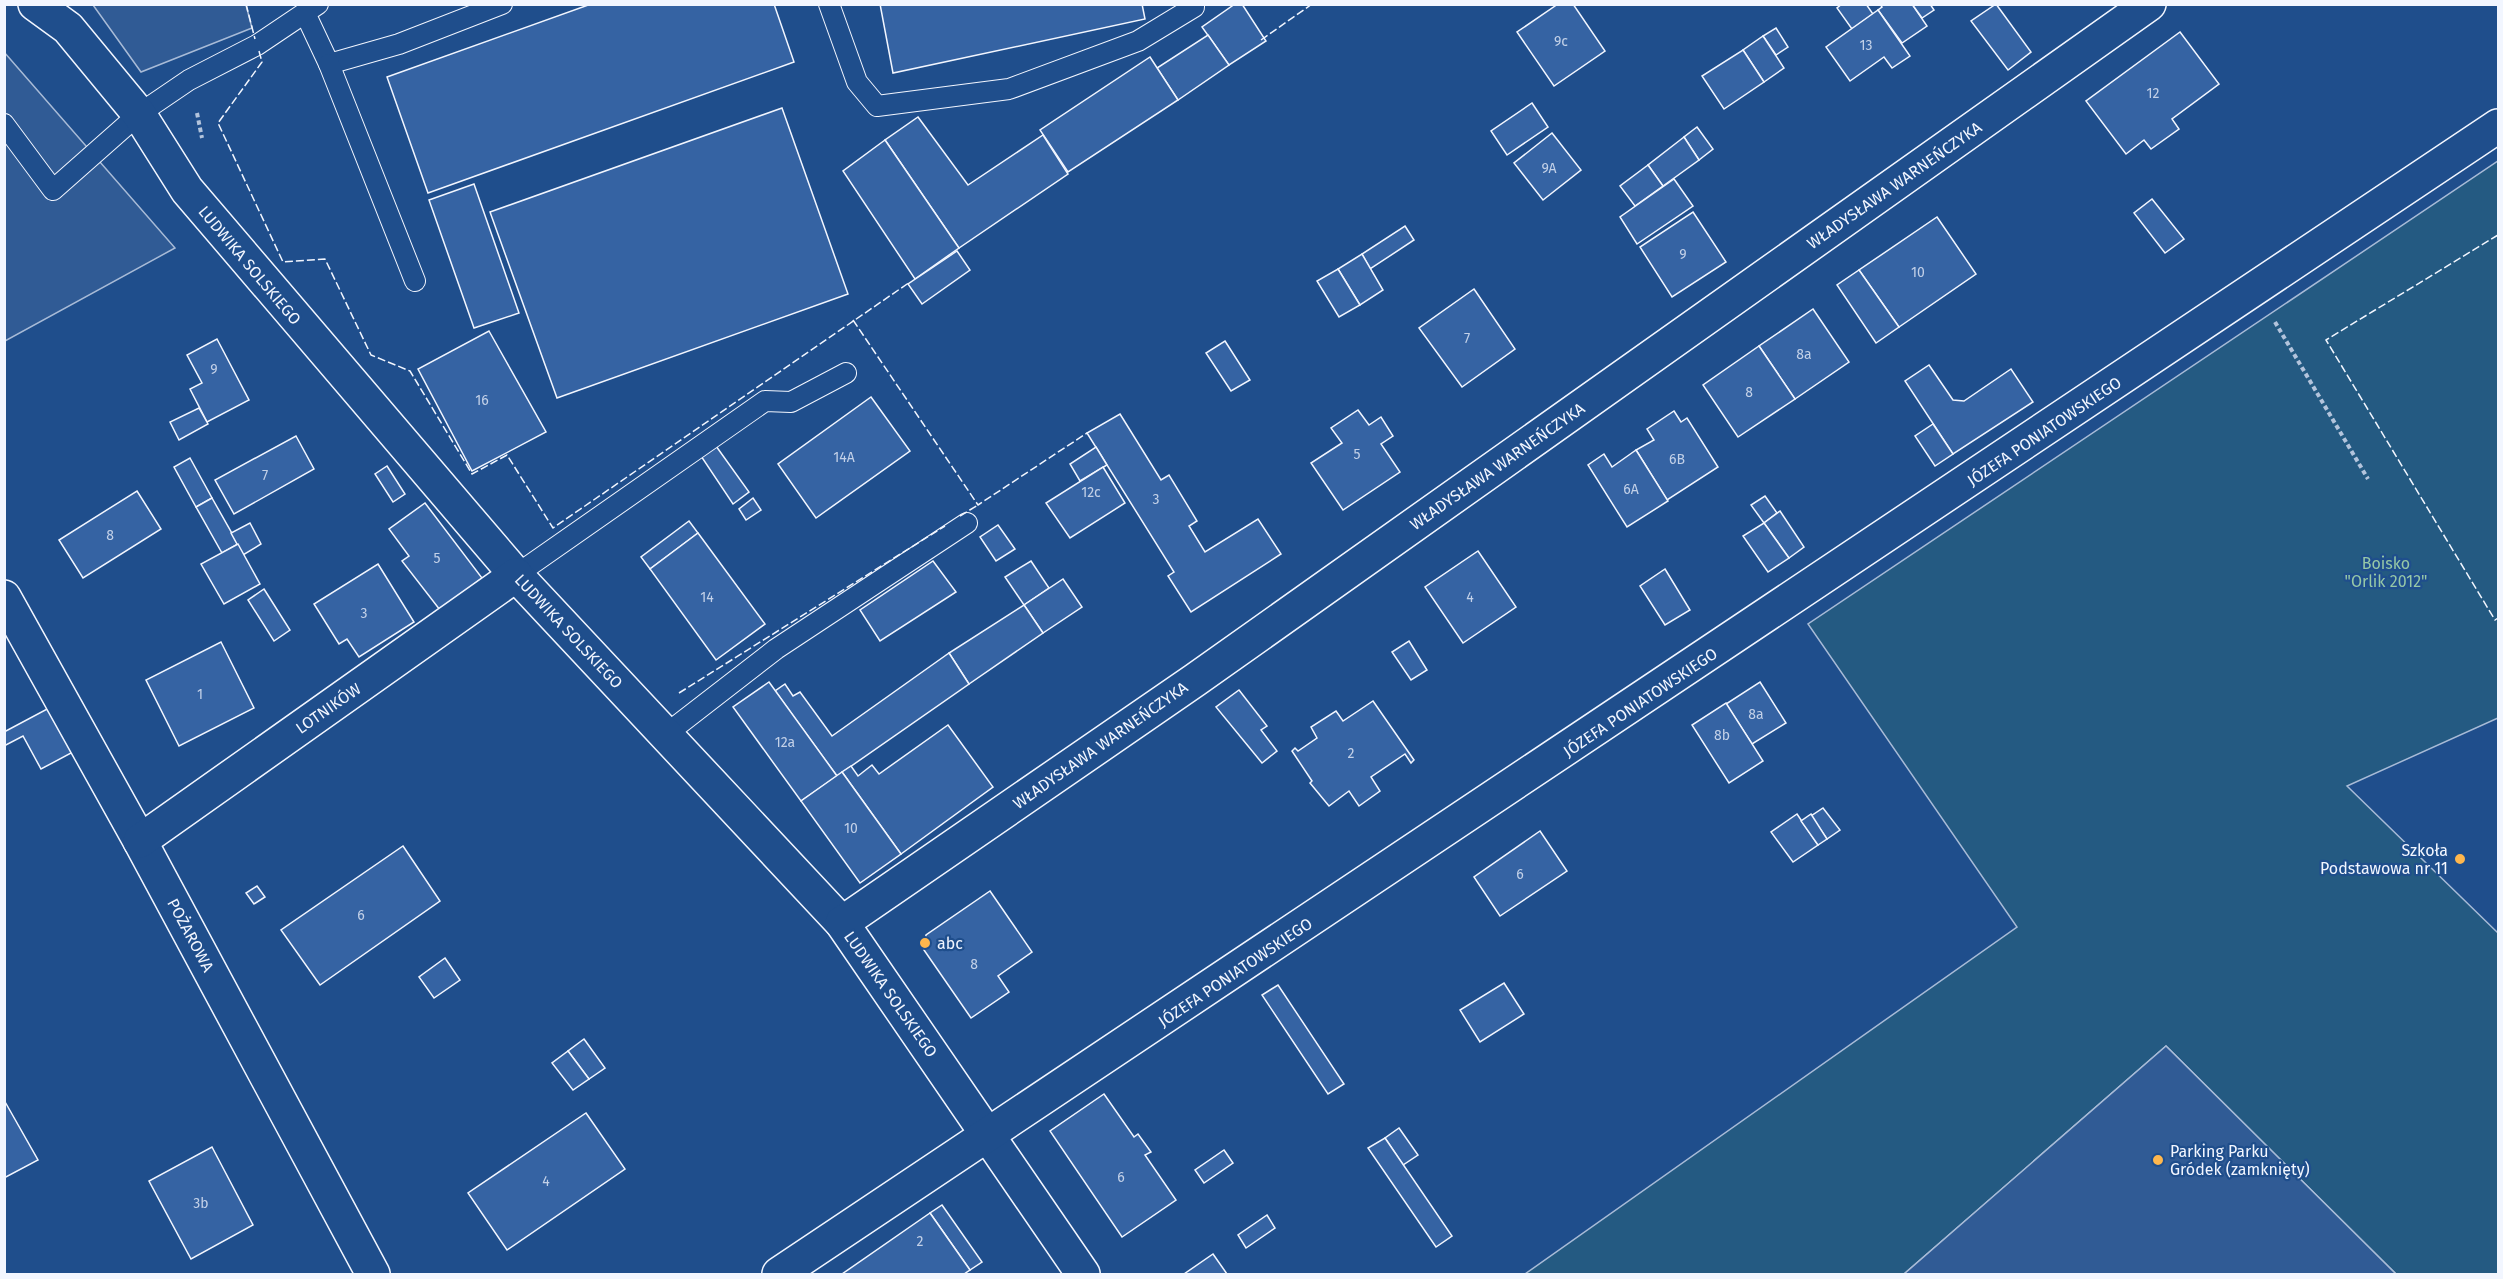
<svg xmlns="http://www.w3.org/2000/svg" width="2503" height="1279" viewBox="0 0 2503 1279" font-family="'Fira Sans',sans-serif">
	<rect width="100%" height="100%" fill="#1f4e8c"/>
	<polygon fill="#245a82" stroke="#a8bbd7" stroke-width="1.5" points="2498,161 2498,718 2347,786 2498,933 2498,1274 2396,1274 2166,1046 1904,1274 1525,1274 2017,927 1808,624"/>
	<g fill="#305b95" stroke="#a8bbd7" stroke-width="1.5">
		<polygon points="93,5 246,5 252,28 141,72"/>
		<polygon points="4,52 175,248 5,341 4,341"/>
		<polygon points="2166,1046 2396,1274 1904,1274"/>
	</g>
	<g fill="#3563a3" stroke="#f2f6ff" stroke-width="1.5">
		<polygon points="591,4 774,4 794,62 428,193 387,77"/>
		<polygon points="880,4 1142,4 1145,19 893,73"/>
		<polygon points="1235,4 1242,4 1266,41 1229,65 1202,27"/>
		<polygon points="1558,4 1573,4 1605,51 1554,86 1517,32"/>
		<polygon points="1842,4 1866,4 1873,14 1852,29 1837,8"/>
		<polygon points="1880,4 1912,4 1927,26 1902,43 1878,10 1882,7"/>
		<polygon points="1912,4 1930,4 1934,10 1922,18"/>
		<polygon points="1996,4 2031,52 2008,70 1971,21"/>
		<polygon points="1878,10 1910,56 1892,68 1884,57 1850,81 1826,47"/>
		<polygon points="1776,28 1788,47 1776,55 1763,36"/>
		<polygon points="2180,32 2219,84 2172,119 2179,129 2151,149 2144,140 2126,154 2086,101"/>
		<polygon points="1208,35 1229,65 1178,100 1157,68"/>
		<polygon points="1763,36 1784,68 1764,82 1743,50"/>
		<polygon points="1743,50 1764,82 1724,109 1702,76"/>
		<polygon points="1150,57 1178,100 1068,172 1040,130"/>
		<polygon points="1532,103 1548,127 1507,155 1491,131"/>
		<polygon points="782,108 848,294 557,398 490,212"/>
		<polygon points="918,117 968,185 1043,135 1068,174 959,248 885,140"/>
		<polygon points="1697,127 1713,149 1699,160 1684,137"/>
		<polygon points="1552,133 1581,170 1543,200 1514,163"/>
		<polygon points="1684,137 1699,160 1663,186 1648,165"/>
		<polygon points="885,140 959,248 915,279 843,171"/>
		<polygon points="1648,165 1663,186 1635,206 1620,186"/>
		<polygon points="1674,179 1693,206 1637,244 1620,217"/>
		<polygon points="474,184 519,313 474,328 429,200"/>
		<polygon points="2152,199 2184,239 2165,253 2134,213"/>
		<polygon points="1693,212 1726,262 1672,297 1640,247"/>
		<polygon points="1937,217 1976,274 1899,327 1859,270"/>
		<polygon points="1405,226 1414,240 1370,269 1362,254"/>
		<polygon points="957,251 970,270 922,304 908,284"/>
		<polygon points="1362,254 1383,290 1360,305 1338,269"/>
		<polygon points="1338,269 1360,305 1339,317 1317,281"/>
		<polygon points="1859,270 1899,327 1876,343 1837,285"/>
		<polygon points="1474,289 1515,349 1462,387 1419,328"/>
		<polygon points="1813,309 1849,362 1795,399 1759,346"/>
		<polygon points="489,331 546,432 472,471 418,369"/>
		<polygon points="217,339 249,400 207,422 190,389 202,383 187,355"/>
		<polygon points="1225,341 1250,380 1231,391 1206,353"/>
		<polygon points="1759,346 1795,399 1738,437 1703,385"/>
		<polygon points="1929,365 1953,400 1964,401 2011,369 2033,402 1953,454 1905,381"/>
		<polygon points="871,397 910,451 816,518 778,464"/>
		<polygon points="199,408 208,424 179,440 170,422"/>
		<polygon points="1358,410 1369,425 1381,417 1393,436 1381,444 1400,472 1343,510 1311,463 1342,443 1331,428"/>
		<polygon points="1674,411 1681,422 1687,418 1718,467 1667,500 1636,450 1654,440 1647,429"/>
		<polygon points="1120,414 1161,480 1169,475 1197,521 1189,526 1205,552 1258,519 1281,554 1191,612 1168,576 1174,572 1087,433"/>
		<polygon points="1933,424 1953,454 1935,466 1915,436"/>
		<polygon points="296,436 314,469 234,514 215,480"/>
		<polygon points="716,446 749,492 733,504 701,456"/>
		<polygon points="1096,447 1107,465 1080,481 1070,464"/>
		<polygon points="1636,450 1668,501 1627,527 1588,465 1604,454 1612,467"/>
		<polygon points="190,458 212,498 196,507 174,467"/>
		<polygon points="387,466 405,494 393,502 375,474"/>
		<polygon points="1103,467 1125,503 1070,538 1046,503"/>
		<polygon points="137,491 161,529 83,578 59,540"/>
		<polygon points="1765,496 1777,513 1764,523 1751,505"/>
		<polygon points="212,498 238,544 222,553 196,507"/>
		<polygon points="753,498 761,510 746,520 739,509"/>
		<polygon points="425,503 482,578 440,610 402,561 409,556 389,529"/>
		<polygon points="1780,511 1804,547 1789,558 1764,523"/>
		<polygon points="689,521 698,533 650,569 641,557"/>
		<polygon points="250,523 261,544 243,555 231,533"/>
		<polygon points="1764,523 1789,558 1768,572 1743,536"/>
		<polygon points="998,525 1015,549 996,561 980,537"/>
		<polygon points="698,533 765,624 716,660 650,569"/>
		<polygon points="238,544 260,584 224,604 201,564"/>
		<polygon points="1478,551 1516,607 1463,643 1425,587"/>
		<polygon points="933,561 956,592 880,641 860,610"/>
		<polygon points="1031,561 1049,588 1024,605 1005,577"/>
		<polygon points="378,564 414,622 359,657 347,639 339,644 314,604"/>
		<polygon points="1665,569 1690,610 1665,625 1640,586"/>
		<polygon points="1063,579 1082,607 1043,633 1024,605"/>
		<polygon points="264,589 290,630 274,641 248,600"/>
		<polygon points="1024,605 1043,633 969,684 949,653"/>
		<polygon points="1409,641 1427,670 1411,680 1392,652"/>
		<polygon points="221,642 254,708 179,746 146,680"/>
		<polygon points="949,653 969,684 837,776 775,691 785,684 793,696 800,692 832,736"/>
		<polygon points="769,682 837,776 801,801 733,707"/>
		<polygon points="1760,682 1786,723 1752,744 1726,704"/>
		<polygon points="1239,690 1267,726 1261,730 1277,751 1262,763 1216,707"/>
		<polygon points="1373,701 1414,760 1411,763 1405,754 1371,777 1380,791 1359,806 1349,791 1329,806 1310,783 1312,781 1292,751 1295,748 1298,751 1317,738 1311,727 1336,711 1343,721"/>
		<polygon points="1726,703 1763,761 1729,783 1692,725"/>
		<polygon points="49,708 73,752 41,769 23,736 4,746 4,732"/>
		<polygon points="948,725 993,787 901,854 842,772 851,766 858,776 872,765 879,774"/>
		<polygon points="842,772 901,854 860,883 801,801"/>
		<polygon points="1823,808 1840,830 1827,839 1811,816"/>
		<polygon points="1797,814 1818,845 1793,862 1771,832"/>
		<polygon points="1811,814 1827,839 1818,845 1801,821"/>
		<polygon points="1540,831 1567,871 1500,916 1474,877"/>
		<polygon points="403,846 440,901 320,985 281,930"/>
		<polygon points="257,886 265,897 254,904 246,893"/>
		<polygon points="990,891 1032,952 998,976 1009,992 971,1018 924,950 926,935"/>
		<polygon points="445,958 460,980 434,998 419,977"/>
		<polygon points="1504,983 1524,1014 1480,1042 1460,1010"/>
		<polygon points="1278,985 1344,1084 1328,1094 1262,995"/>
		<polygon points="584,1039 605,1068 589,1079 568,1051"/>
		<polygon points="568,1051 589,1079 573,1090 552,1063"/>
		<polygon points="1104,1094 1134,1137 1138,1134 1151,1152 1145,1155 1176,1200 1122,1237 1050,1131"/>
		<polygon points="4,1100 38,1160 4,1178"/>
		<polygon points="586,1113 625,1169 507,1250 468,1193"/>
		<polygon points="1399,1128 1418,1155 1403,1165 1385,1138"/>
		<polygon points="1385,1138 1452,1236 1436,1247 1368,1148"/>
		<polygon points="212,1147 253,1225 191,1259 149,1181"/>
		<polygon points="1224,1150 1233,1163 1204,1183 1195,1170"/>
		<polygon points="942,1205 982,1262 970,1270 930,1213"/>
		<polygon points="930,1213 970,1270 964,1274 842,1274"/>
		<polygon points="1267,1215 1275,1228 1246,1248 1238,1235"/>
		<polygon points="1213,1254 1227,1274 1184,1274"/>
	</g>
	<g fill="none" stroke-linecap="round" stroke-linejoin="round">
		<defs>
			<g id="lane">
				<polyline points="829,4 857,82 877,106 1009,89 1138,41 1194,7 1194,4"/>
				<polyline points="305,13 329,64 399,44 502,4"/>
				<polyline points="329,64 415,281"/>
				<polyline points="4,124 53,190 139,114 189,80 257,45 318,4"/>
				<polyline points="516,575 765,401 791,402 846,373"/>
				<polyline points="665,735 776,649 967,523"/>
			</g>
			<g id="street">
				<polyline points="35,4 68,28 139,114 187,190 516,575 842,923 1083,1274"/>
				<polyline points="4,597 140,841 373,1274"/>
				<polyline points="140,841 516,575"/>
				<polyline points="842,923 1195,680 2149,4"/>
				<polyline points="779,1274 2498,126"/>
			</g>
		</defs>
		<use href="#lane" stroke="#f2f6ff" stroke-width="22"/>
		<use href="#street" stroke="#f2f6ff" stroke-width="36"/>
		<g stroke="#b3c4dc" stroke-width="4" stroke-dasharray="4.5 3" stroke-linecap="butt">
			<polyline points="197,113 202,138"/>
			<polyline points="2275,322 2368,479"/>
		</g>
		<use href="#lane" stroke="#1f4e8c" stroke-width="20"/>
		<use href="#street" stroke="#1f4e8c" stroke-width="33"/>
		<g stroke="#f2f6ff" stroke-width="1.5" stroke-dasharray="8 3" stroke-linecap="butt">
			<polyline points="246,4 255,39"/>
			<polyline points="1261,40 1312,4"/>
			<polyline points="259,51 262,62 218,123 283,262 325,259 371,355 410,371 472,474 507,455 553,528 910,282"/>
			<polyline points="2498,235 2326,340 2495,620 2498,618"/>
			<polyline points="853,320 978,505 1087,433"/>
			<polyline points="960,516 978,505"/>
			<polyline points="679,693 945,526"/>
		</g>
	</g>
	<g fill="#ffb74d" stroke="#1f4e8c" stroke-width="2">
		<circle cx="2460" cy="859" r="6"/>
		<circle cx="925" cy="943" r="6"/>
		<circle cx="2158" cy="1160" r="6"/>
	</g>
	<g text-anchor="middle" stroke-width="4.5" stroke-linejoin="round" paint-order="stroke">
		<g font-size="14" fill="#c3d1e8">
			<text x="1561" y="46">9c</text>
			<text x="1866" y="50">13</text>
			<text x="2153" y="98">12</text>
			<text x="1549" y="173">9A</text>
			<text x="1683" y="259">9</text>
			<text x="1918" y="277">10</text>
			<text x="1467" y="343">7</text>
			<text x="1804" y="359">8a</text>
			<text x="214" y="374">9</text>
			<text x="1749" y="397">8</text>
			<text x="482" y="405">16</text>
			<text x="1357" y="459">5</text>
			<text x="844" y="462">14A</text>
			<text x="1677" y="464">6B</text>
			<text x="265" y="480">7</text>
			<text x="1631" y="494">6A</text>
			<text x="1091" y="497">12c</text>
			<text x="1156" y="504">3</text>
			<text x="110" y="540">8</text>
			<text x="437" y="563">5</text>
			<text x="707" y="602">14</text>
			<text x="1470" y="602">4</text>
			<text x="364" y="618">3</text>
			<text x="200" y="699">1</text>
			<text x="1756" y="719">8a</text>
			<text x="1722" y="740">8b</text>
			<text x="785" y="747">12a</text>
			<text x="1351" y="758">2</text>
			<text x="851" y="833">10</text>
			<text x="1520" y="879">6</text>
			<text x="361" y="920">6</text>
			<text x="974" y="969">8</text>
			<text x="1121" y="1182">6</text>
			<text x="546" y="1186">4</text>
			<text x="201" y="1208">3b</text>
			<text x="920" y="1246">2</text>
		</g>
		<g font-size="16" fill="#f2f6ff" stroke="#1f4e8c">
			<text transform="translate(1894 185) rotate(-35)" y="6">WŁADYSŁAWA WARNEŃCZYKA</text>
			<text transform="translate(250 265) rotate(50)" y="6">LUDWIKA SOLSKIEGO</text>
			<text transform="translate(2044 431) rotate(-34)" y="6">JÓZEFA PONIATOWSKIEGO</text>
			<text transform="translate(1497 466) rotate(-35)" y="6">WŁADYSŁAWA WARNEŃCZYKA</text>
			<text transform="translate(569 631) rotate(47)" y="6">LUDWIKA SOLSKIEGO</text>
			<text transform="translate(1640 702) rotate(-34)" y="6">JÓZEFA PONIATOWSKIEGO</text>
			<text transform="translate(328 708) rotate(-35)" y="6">LOTNIKÓW</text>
			<text transform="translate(1100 745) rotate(-35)" y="6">WŁADYSŁAWA WARNEŃCZYKA</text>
			<text transform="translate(191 935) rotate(62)" y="6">POŻAROWA</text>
			<text transform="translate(1235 972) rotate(-34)" y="6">JÓZEFA PONIATOWSKIEGO</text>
			<text transform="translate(891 994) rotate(55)" y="6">LUDWIKA SOLSKIEGO</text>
		</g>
		<g font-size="16" fill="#97c8a6" stroke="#1f4e8c">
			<text x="2386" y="569">Boisko<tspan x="2386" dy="18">"Orlik 2012"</tspan></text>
		</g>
		<g font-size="16" fill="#f2f6ff" stroke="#1f4e8c" text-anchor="start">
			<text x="2448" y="856" text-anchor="end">Szkoła<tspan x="2448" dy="18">Podstawowa nr 11</tspan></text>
			<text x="937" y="949">abc</text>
			<text x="2170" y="1157">Parking Parku<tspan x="2170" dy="18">Gródek (zamknięty)</tspan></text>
		</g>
	</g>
	<rect width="2503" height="1279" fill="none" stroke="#f2f6ff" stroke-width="12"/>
</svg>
